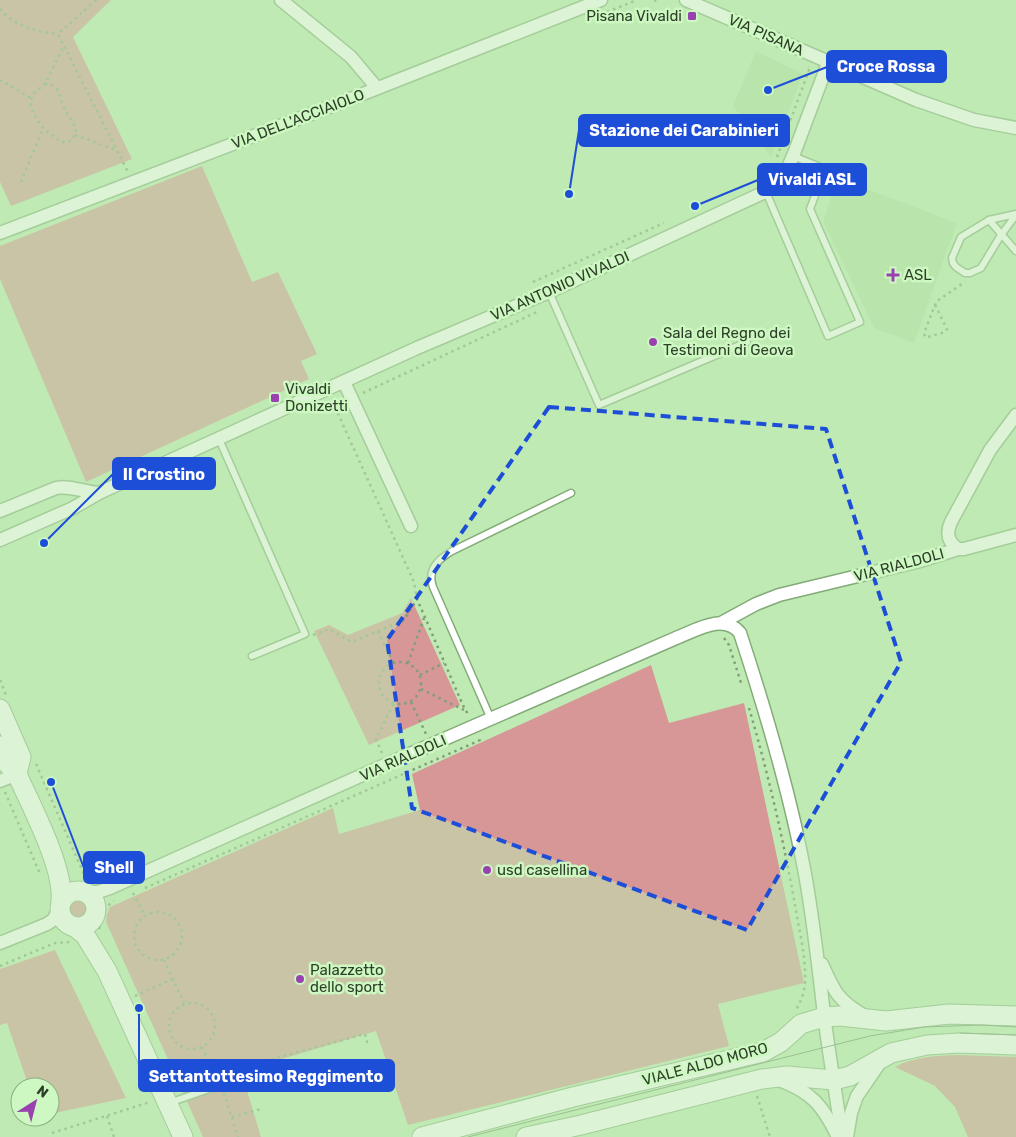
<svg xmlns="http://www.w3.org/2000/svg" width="1016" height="1137" viewBox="0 0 1016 1137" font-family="Rubik,sans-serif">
	<rect width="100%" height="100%" fill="#c0eab4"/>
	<g fill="#b1e1a4">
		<polygon points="756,51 803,74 771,157 733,106"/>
		<polygon points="838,178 957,223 914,343 874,328 823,221"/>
	</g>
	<g fill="#d79797">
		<polygon points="0,0 111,0 73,37 132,159 11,206 0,182"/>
		<polygon points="202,166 252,282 278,272 317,354 301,361 309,379 86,482 0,279 0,246"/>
		<polygon points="411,598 460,705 369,745 314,631 329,625 348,635 402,613"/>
		<polygon points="651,665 669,723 744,703 804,983 718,1004 729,1046 408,1125 376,1031 241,1071 261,1137 203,1137 106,922 107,914 110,907 333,808 339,834 420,810 412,774"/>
		<circle cx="78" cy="910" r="10"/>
		<polygon points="55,950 126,1098 50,1114 50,1087 29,1087 7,1023 0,1025 0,969"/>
		<path d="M959,1055L1016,1057V1137H968L955,1107L935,1086L895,1067C915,1056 937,1056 959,1055Z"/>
	</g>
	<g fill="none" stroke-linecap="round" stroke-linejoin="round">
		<defs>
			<g id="lane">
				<polyline points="766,192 828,336 860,322 810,209 825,169 793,156"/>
				<polyline points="1016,214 989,220 961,237 952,258 953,263 956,267 965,273 970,273 981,268 1001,235 1016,215"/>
				<polyline points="989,220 1016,251"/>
				<polyline points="549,292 599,405 747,342"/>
				<polyline points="219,439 305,634 252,656"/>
				<path d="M491,719L433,587C427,570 437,560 452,551L571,493"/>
				<polyline points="169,1103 246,1076 254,1080"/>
			</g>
			<g id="street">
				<polyline points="281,0 351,57 377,88"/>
				<polyline points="686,0 916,100 974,120 1016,128"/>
				<polyline points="0,233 345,101 601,0"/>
				<polyline points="344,382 411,526"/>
				<path d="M0,511L56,488C70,485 84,492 99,493"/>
				<polyline points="0,540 73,508 99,493 417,348 549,292 780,185 793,156 828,63"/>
				<path d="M958,549C947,541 946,533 951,522L990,450L1016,415"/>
				<polyline points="721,623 756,604 779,595 920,561 958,549 964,549 1016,535"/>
				<polyline points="0,781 17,774"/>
				<path d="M85,892H98L110,888L387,764L676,638C695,631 724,612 740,633C766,712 790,792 805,874C813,918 818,962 823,1006C828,1050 836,1093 842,1137"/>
				<polyline points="0,943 47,924 53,920 59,909"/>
				<path d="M822,964C834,991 838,1001 865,1016"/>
				<path d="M779,1080C812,1092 823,1106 838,1137"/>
				<polyline points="847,1137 851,1113 857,1096 881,1061"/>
			</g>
			<g id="secondary">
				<polyline points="0,709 21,757 17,774"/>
				<path d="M0,746L7,763L17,774C31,806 64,867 61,900"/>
				<circle cx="78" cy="909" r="18"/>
				<polyline points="75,927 85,935 107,971 183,1137"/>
				<polyline points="422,1137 573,1097 763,1052 781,1042 801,1024 824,1017 840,1016 886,1021 949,1014 1016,1016"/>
				<polyline points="526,1137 581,1125 762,1079 787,1076 834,1080 850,1076 891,1053 927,1045 959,1043 1016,1045"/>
			</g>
		</defs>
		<use href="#lane" stroke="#83ab78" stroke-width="9"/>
		<use href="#street" stroke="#83ab78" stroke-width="15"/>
		<use href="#secondary" stroke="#83ab78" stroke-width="21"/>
		<g stroke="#809f77" stroke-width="2.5" stroke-dasharray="2.5 4" stroke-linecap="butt">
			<polyline points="96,0 58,34 128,172"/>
			<polyline points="654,0 660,2"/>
			<path d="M0,9C14,26 37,32 58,34"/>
			<polyline points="607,12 637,0"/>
			<polyline points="0,80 31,98"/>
			<polyline points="45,84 51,84 57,89 66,112 76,128 75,135 69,142 61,142 43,128 33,113 30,102 35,92 45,84 64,45"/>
			<polyline points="75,135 118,151"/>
			<polyline points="777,157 810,67 808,67"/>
			<polyline points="21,182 43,128"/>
			<polyline points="533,282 664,223"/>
			<polyline points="935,305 947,329 945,332 928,337 925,337 924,333 935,305 937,301 965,282"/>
			<polyline points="363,393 537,312"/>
			<polyline points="340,403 335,407 414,582 417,599 465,710 470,716"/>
			<polyline points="378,631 393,663"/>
			<polyline points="313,635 329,629 352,642 404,620 417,599"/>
			<polyline points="724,638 729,645 742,686"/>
			<circle cx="400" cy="683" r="21"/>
			<polyline points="408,663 424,618"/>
			<polyline points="420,675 444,663"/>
			<polyline points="0,680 6,695"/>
			<polyline points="421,689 464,710"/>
			<polyline points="411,702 426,734"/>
			<path d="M749,708C768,773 783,838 795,905C799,930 806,956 805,981C805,991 801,1001 796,1010"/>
			<polyline points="382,753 376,739 394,703"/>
			<polyline points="36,764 83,872 88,880"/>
			<polyline points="5,792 40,874"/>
			<polyline points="145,888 476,742 480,740 479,737"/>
			<polyline points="133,893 145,915"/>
			<circle cx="158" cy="936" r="24"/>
			<polyline points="99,929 106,907 114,901"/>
			<polyline points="164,960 184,1003"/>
			<polyline points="0,966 55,943 69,942"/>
			<polyline points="135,996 173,979"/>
			<circle cx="192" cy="1026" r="23"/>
			<polyline points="202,1047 216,1077"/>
			<polyline points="246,1066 365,1034 368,1046"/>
			<polyline points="224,1093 238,1137"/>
			<polyline points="757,1096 770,1137"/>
			<polyline points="107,1116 114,1137"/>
			<polyline points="232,1117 261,1109"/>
			<polyline points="52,1133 150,1102"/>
		</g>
		<use href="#lane" stroke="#fff" stroke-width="6"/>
		<use href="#street" stroke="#fff" stroke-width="12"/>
		<use href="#secondary" stroke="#fff" stroke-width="19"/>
		<g stroke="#718e69" stroke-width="1">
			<polyline points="960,1033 1016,1035"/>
			<polyline points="468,1137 870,1036 924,1027 982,1025 1016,1027"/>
		</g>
	</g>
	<path d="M0 0H1016V1137H0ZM549,407L826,429L901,662L747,930L412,808L387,640Z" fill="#c0eab4" fill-opacity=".55" fill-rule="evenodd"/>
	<path fill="none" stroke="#1d4ed8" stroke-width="4" stroke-dasharray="10 6" stroke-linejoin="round" d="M549,407L826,429L901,662L747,930L412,808L387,640Z"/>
	<g fill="#9942af" stroke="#cdf8c1" stroke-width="2">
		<rect x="687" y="11" width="10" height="10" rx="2.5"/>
		<path d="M890.5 267.5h5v5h5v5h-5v5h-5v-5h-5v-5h5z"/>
		<circle cx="653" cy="342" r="5"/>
		<rect x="270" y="393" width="10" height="10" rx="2.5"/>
		<circle cx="487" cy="870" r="5"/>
		<circle cx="300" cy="979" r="5"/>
	</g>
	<g text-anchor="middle" stroke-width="5" stroke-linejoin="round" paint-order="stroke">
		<g font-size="15" fill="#2e3f29" stroke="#cdf8c1" text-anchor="start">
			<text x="682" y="21" text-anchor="end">Pisana Vivaldi</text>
			<text x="904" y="280">ASL</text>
			<text x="663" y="338">Sala del Regno dei<tspan x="663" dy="17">Testimoni di Geova</tspan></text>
			<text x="285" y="394">Vivaldi<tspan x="285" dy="17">Donizetti</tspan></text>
			<text x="497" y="875">usd casellina</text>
			<text x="310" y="975">Palazzetto<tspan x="310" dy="17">dello sport</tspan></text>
		</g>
		<g font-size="15" fill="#2e3f29" stroke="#cdf8c1">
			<text transform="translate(766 35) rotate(24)" y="5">VIA PISANA</text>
			<text transform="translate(298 119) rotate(-21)" y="5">VIA DELL'ACCIAIOLO</text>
			<text transform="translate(560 286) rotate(-24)" y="5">VIA ANTONIO VIVALDI</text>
			<text transform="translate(899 565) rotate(-15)" y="5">VIA RIALDOLI</text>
			<text transform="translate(403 758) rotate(-24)" y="5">VIA RIALDOLI</text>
			<text transform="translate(705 1064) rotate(-15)" y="5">VIALE ALDO MORO</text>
		</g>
	</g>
	<path fill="none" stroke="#1d4ed8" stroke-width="2" d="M768 90L827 67M569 194L579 130M695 206L758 180M44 543L113 474M51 782L84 868M139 1008L139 1076"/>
	<g fill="#1d4ed8" stroke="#cdf8c1" stroke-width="2">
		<circle cx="768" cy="90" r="5"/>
		<circle cx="569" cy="194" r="5"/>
		<circle cx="695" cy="206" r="5"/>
		<circle cx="44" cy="543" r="5"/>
		<circle cx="51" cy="782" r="5"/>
		<circle cx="139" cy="1008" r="5"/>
	</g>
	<g fill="#1d4ed8" stroke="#1d4ed8" stroke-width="2">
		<rect x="827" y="51" width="119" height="31" rx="5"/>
		<rect x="579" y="115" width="210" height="31" rx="5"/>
		<rect x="758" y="164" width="108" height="31" rx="5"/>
		<rect x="113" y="458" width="102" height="31" rx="5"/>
		<rect x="84" y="852" width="60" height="31" rx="5"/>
		<rect x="139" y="1060" width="255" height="31" rx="5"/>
	</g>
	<g font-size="16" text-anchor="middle" font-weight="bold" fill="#fff">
		<text x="886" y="72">Croce Rossa</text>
		<text x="684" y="136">Stazione dei Carabinieri</text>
		<text x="812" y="185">Vivaldi ASL</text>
		<text x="164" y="480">Il Crostino</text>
		<text x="114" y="873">Shell</text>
		<text x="266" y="1082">Settantottesimo Reggimento</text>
	</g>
	<g transform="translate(35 1102) rotate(36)"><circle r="24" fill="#cdf8c1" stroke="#8dae84"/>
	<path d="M0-4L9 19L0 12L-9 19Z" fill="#9942af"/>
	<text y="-8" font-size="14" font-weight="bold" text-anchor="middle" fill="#2e3f29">N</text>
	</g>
</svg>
